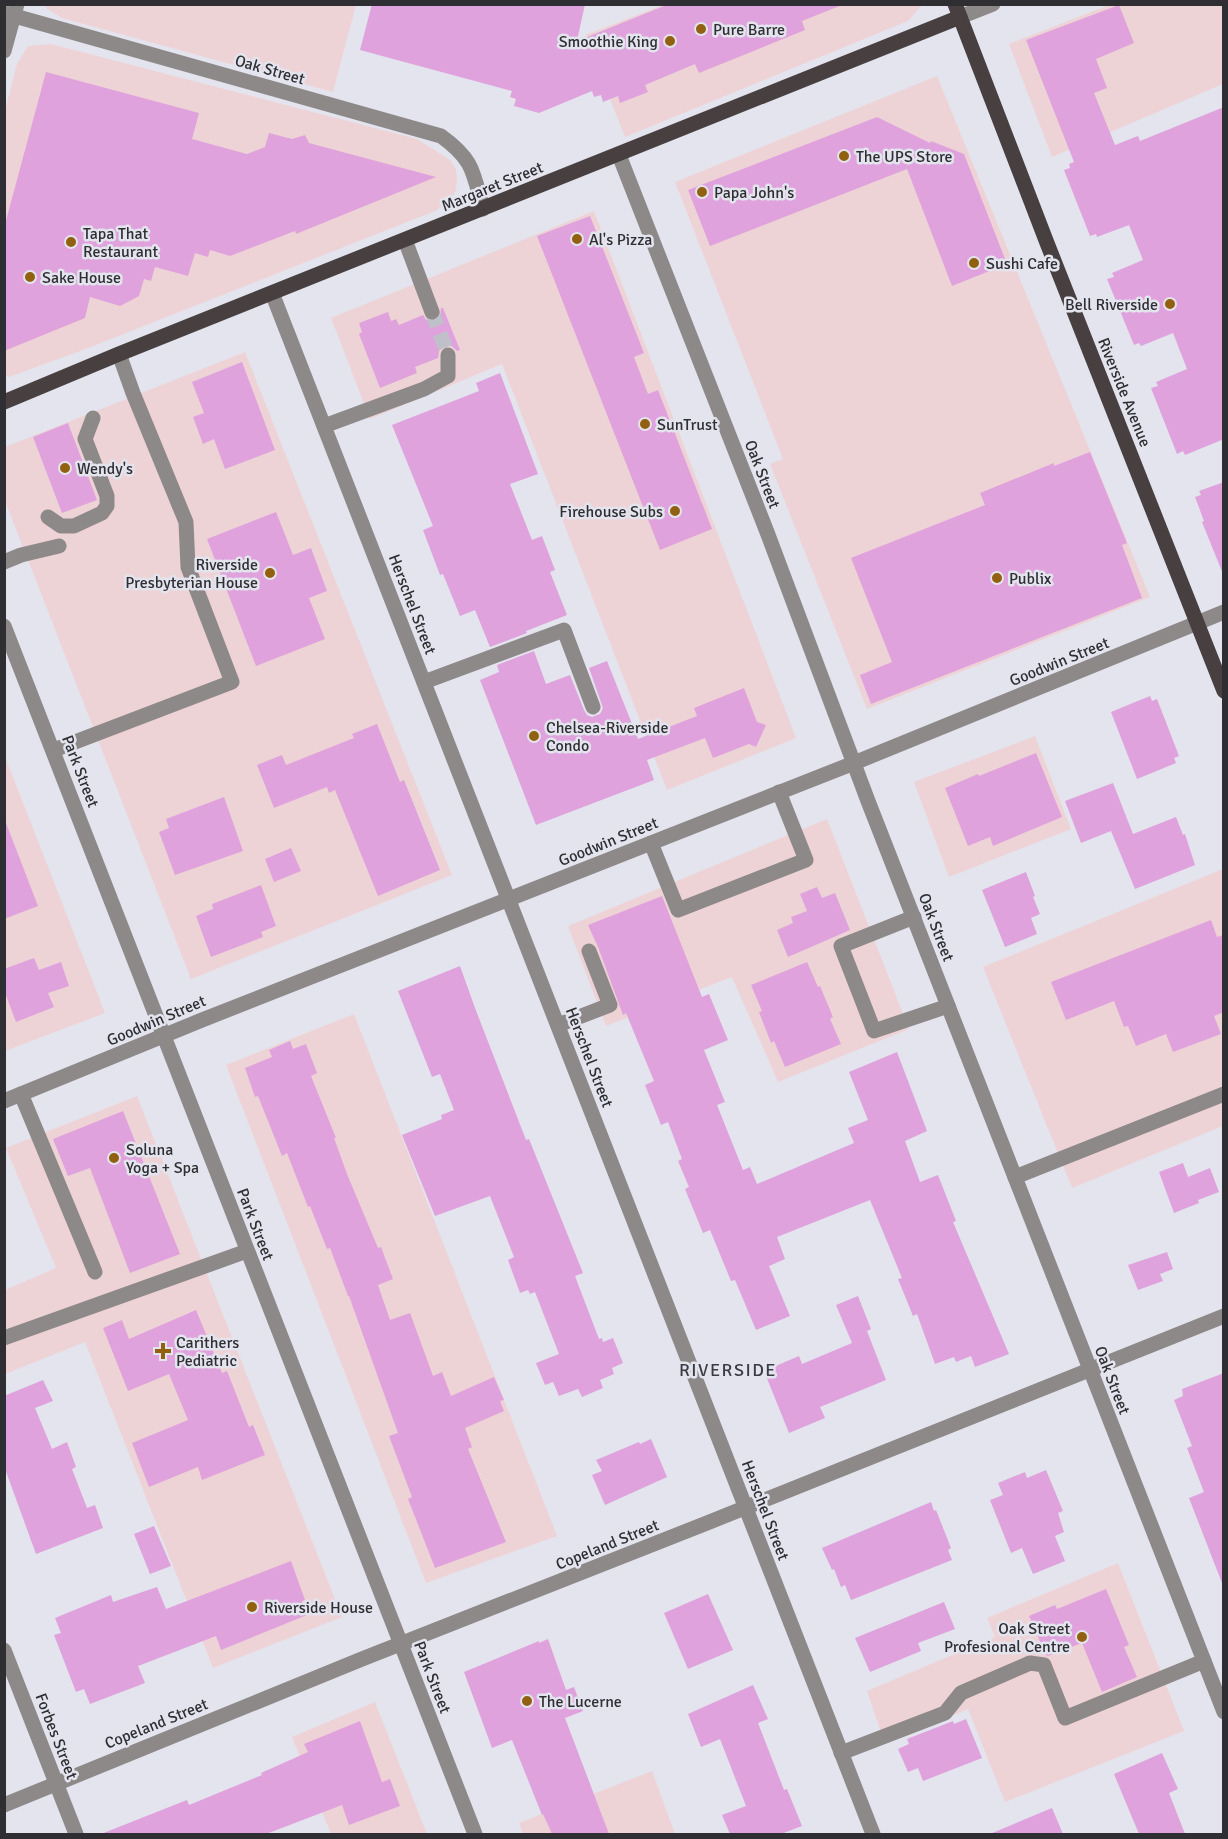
<svg xmlns="http://www.w3.org/2000/svg" width="1228" height="1839" viewBox="0 0 1228 1839" font-family="Signika,sans-serif">
	<rect width="100%" height="100%" fill="#e3e4ee"/>
	<g fill="#eed3d6">
		<polygon points="45,5 45,4 356,5 333,92 62,18 47,9"/>
		<polygon points="663,5 922,5 908,21 625,137 585,35"/>
		<polygon points="1109,5 1223,5 1223,84 1052,157 1009,44"/>
		<polygon points="51,44 417,139 450,160 456,169 457,179 456,190 449,202 435,211 83,350 9,377 5,375 5,111 17,64 28,46"/>
		<polygon points="937,76 1150,597 867,709 770,464 783,459 675,182"/>
		<polygon points="594,211 796,738 667,790 502,364 370,419 331,318"/>
		<polygon points="245,352 452,875 191,979 5,501 5,447"/>
		<polygon points="1035,736 1071,829 949,877 914,782"/>
		<polygon points="4,754 105,1013 5,1051 4,1051"/>
		<polygon points="827,819 909,1029 778,1082 732,977 606,1026 568,926"/>
		<polygon points="1223,869 1223,1126 1072,1188 983,967"/>
		<polygon points="354,1014 557,1536 426,1583 226,1065"/>
		<polygon points="137,1096 342,1617 213,1668 85,1342 5,1374 5,1290 56,1268 6,1148"/>
		<polygon points="1118,1563 1184,1731 1005,1802 968,1709 885,1744 867,1691 995,1637 987,1618"/>
		<polygon points="375,1702 427,1834 331,1834 292,1737"/>
		<polygon points="652,1771 675,1834 523,1834 519,1823"/>
	</g>
	<g fill="#dfa2dc">
		<polygon points="372,4 585,4 577,41 669,4 842,5 802,21 805,30 699,73 695,64 645,85 648,92 620,103 618,96 603,102 601,95 594,97 592,91 539,113 514,106 516,99 510,97 512,91 360,50"/>
		<polygon points="1119,5 1134,43 1096,59 1107,88 1094,93 1115,145 1138,136 1140,141 1224,107 1224,439 1185,455 1183,451 1177,454 1151,388 1158,386 1156,382 1187,369 1173,333 1141,346 1139,343 1134,345 1107,279 1114,277 1112,273 1143,260 1129,225 1097,237 1096,234 1090,236 1064,170 1070,168 1069,164 1074,162 1026,40"/>
		<polygon points="46,72 199,113 192,139 247,154 265,147 269,133 292,139 305,135 309,143 436,177 296,234 295,231 230,256 210,250 208,257 195,253 188,276 155,267 151,281 144,279 139,296 120,306 90,297 85,318 4,351 4,228"/>
		<polygon points="877,117 930,143 931,141 964,154 1007,264 952,286 907,169 710,246 688,190"/>
		<polygon points="590,216 644,353 634,357 648,394 658,390 712,529 660,550 537,236"/>
		<polygon points="441,308 443,308 460,350 457,351 453,347 449,345 444,346 439,351 438,358 415,367 417,373 380,388 359,334 362,332 359,323 388,312 391,321 396,319 399,325 423,315 426,320 435,321 440,318"/>
		<polygon points="242,362 275,450 225,469 214,439 203,444 193,417 204,413 192,382"/>
		<polygon points="500,373 538,474 510,484 532,540 542,536 555,570 550,572 567,615 526,631 527,633 490,647 475,610 460,616 443,574 440,575 423,530 433,526 392,425 479,391 476,383"/>
		<polygon points="68,423 97,500 62,513 33,437"/>
		<polygon points="1090,452 1127,543 1122,545 1142,598 871,704 860,675 892,662 851,558 985,505 980,493 1054,463 1054,466"/>
		<polygon points="1224,482 1224,573 1223,574 1202,522 1204,521 1195,497 1201,495 1199,491"/>
		<polygon points="276,512 293,555 311,548 327,591 309,598 325,639 256,666 207,539"/>
		<polygon points="534,651 546,684 570,675 584,710 587,715 592,717 600,714 603,708 589,668 607,661 638,739 697,716 694,708 744,688 757,722 766,725 756,747 749,744 713,758 705,738 647,760 654,780 536,825 480,680 499,672 497,665"/>
		<polygon points="1150,696 1152,701 1157,699 1179,756 1174,758 1176,763 1137,779 1111,712"/>
		<polygon points="377,724 400,782 404,780 440,870 378,896 335,790 329,793 327,787 274,808 257,765 282,755 286,765 354,738 352,734"/>
		<polygon points="1036,753 1062,817 993,846 990,837 968,846 945,788 978,774 979,776"/>
		<polygon points="1113,783 1133,834 1176,817 1183,835 1185,834 1195,865 1135,889 1111,831 1081,843 1065,801"/>
		<polygon points="224,797 243,851 175,875 159,832 169,828 166,819"/>
		<polygon points="4,823 6,823 38,906 4,919"/>
		<polygon points="291,848 301,871 274,882 265,859"/>
		<polygon points="1026,872 1035,896 1033,897 1040,914 1031,918 1037,934 1005,947 982,890"/>
		<polygon points="261,885 276,926 261,932 263,937 211,957 196,916 213,909 212,904"/>
		<polygon points="817,887 822,898 835,893 850,930 788,957 777,930 793,923 791,917 807,911 800,894"/>
		<polygon points="662,896 702,997 709,994 728,1040 704,1050 725,1102 717,1105 743,1170 750,1167 757,1184 854,1143 848,1128 868,1120 849,1072 897,1052 927,1131 905,1141 920,1182 938,1175 956,1221 953,1222 1009,1354 975,1367 971,1356 956,1362 954,1357 935,1364 917,1314 913,1316 898,1279 902,1278 870,1200 777,1237 785,1259 769,1266 790,1316 756,1330 735,1280 731,1281 710,1230 703,1233 685,1189 689,1187 678,1161 682,1159 668,1122 661,1125 645,1085 654,1081 626,1013 623,1015 598,947 588,925"/>
		<polygon points="1211,920 1217,937 1224,935 1224,1012 1214,1016 1221,1034 1173,1052 1166,1034 1136,1046 1128,1026 1124,1027 1114,1001 1066,1020 1051,982"/>
		<polygon points="34,958 39,970 61,962 69,986 48,993 54,1007 16,1022 4,990 4,969"/>
		<polygon points="807,962 818,987 820,986 833,1017 830,1019 841,1044 785,1067 774,1041 771,1043 759,1012 762,1011 751,985"/>
		<polygon points="460,966 475,1008 526,1140 529,1139 583,1273 575,1276 599,1339 602,1338 603,1342 613,1338 623,1363 612,1368 614,1374 600,1380 603,1388 582,1397 578,1389 559,1396 553,1382 545,1385 536,1363 559,1354 535,1292 530,1294 528,1290 520,1293 508,1260 514,1257 490,1196 435,1216 402,1135 442,1119 441,1115 454,1110 440,1074 432,1077 398,991"/>
		<polygon points="290,1041 293,1049 306,1044 317,1073 311,1076 336,1138 334,1138 347,1174 378,1248 381,1247 393,1279 378,1285 390,1320 410,1313 433,1376 442,1372 451,1396 494,1377 504,1400 500,1401 504,1411 465,1428 472,1447 468,1449 506,1542 435,1568 408,1499 412,1497 389,1436 398,1433 349,1296 348,1296 330,1248 327,1249 310,1206 308,1207 287,1153 282,1156 258,1096 255,1097 245,1068 272,1057 269,1050"/>
		<polygon points="123,1111 180,1254 130,1273 90,1168 68,1176 53,1139"/>
		<polygon points="1183,1163 1188,1177 1210,1168 1219,1192 1198,1200 1199,1203 1174,1213 1159,1172"/>
		<polygon points="1167,1252 1173,1269 1160,1274 1163,1281 1138,1290 1128,1265"/>
		<polygon points="858,1296 871,1329 867,1331 886,1380 820,1407 825,1418 789,1433 764,1371 799,1356 802,1364 852,1343 836,1305"/>
		<polygon points="196,1310 222,1373 227,1371 249,1427 253,1425 265,1455 202,1480 198,1467 149,1487 132,1443 188,1420 169,1374 128,1391 103,1328 122,1320 129,1339"/>
		<polygon points="1224,1373 1224,1583 1222,1583 1189,1498 1204,1492 1187,1448 1192,1446 1174,1400 1183,1396 1182,1389"/>
		<polygon points="43,1380 53,1401 35,1408 52,1449 67,1442 76,1467 72,1469 87,1508 95,1505 103,1528 36,1554 4,1466 4,1396"/>
		<polygon points="651,1439 667,1477 605,1505 592,1475 602,1471 596,1460 639,1442 640,1444"/>
		<polygon points="1046,1470 1063,1511 1058,1513 1064,1532 1055,1536 1065,1561 1033,1574 1022,1548 1011,1553 990,1500 1003,1495 998,1483 1025,1472 1027,1478"/>
		<polygon points="931,1502 934,1511 936,1510 951,1548 948,1550 952,1560 851,1600 845,1585 841,1587 834,1569 832,1570 822,1548"/>
		<polygon points="154,1526 171,1566 150,1574 134,1534"/>
		<polygon points="291,1561 305,1600 302,1601 307,1615 221,1650 216,1636 138,1666 145,1683 90,1704 84,1689 76,1692 54,1635 61,1633 55,1618 111,1595 113,1602 157,1587 166,1609"/>
		<polygon points="1106,1589 1129,1645 1124,1647 1137,1677 1102,1692 1082,1643 1048,1656 1046,1655 1029,1616 1055,1605 1057,1609"/>
		<polygon points="708,1594 733,1650 688,1669 664,1613"/>
		<polygon points="944,1602 955,1629 918,1643 921,1651 870,1672 855,1638"/>
		<polygon points="548,1639 566,1690 574,1687 583,1711 565,1718 609,1834 552,1834 543,1814 542,1815 512,1740 492,1748 464,1672 539,1641 539,1643"/>
		<polygon points="753,1685 768,1719 758,1723 784,1790 787,1789 802,1826 781,1834 730,1834 722,1815 746,1806 720,1739 701,1747 688,1714"/>
		<polygon points="966,1719 982,1758 923,1781 918,1768 908,1772 898,1749 909,1744 907,1739 953,1721 954,1724"/>
		<polygon points="360,1721 382,1782 390,1779 400,1806 349,1825 342,1805 266,1834 101,1834 187,1800 189,1805 262,1775 261,1773 308,1752 304,1744"/>
		<polygon points="1162,1753 1178,1789 1169,1793 1185,1834 1139,1834 1114,1774"/>
		<polygon points="1052,1808 1063,1834 990,1834"/>
	</g>
	<g fill="none" stroke-linecap="round" stroke-linejoin="round">
		<polyline stroke="#bfc0c9" stroke-width="15" stroke-dasharray="15 8" stroke-linecap="butt" points="432,312 448,355"/>
		<g stroke="#8e8989" stroke-width="15">
			<path d="M4,13L441,136C474,160 473,172 483,209"/>
			<polyline points="960,17 993,4"/>
			<polyline points="4,51 17,4"/>
			<polyline points="619,155 767,532 868,801 1224,1712"/>
			<polyline points="405,240 432,312"/>
			<polyline points="272,293 873,1834"/>
			<polyline points="324,426 424,389 448,376 448,355"/>
			<polyline points="48,517 61,526 74,526 102,513 107,506 107,496 85,439 93,418"/>
			<polyline points="4,562 21,555 59,546"/>
			<polyline points="4,626 475,1834"/>
			<polyline points="424,682 564,630 593,707"/>
			<polyline points="54,750 232,682 188,567 186,522 133,393 119,354"/>
			<polyline points="651,843 678,910 806,860 779,792"/>
			<polyline points="914,917 841,946 874,1031 948,1006"/>
			<polyline points="558,1025 610,1005 589,951"/>
			<polyline points="21,1094 95,1272"/>
			<polyline points="4,1101 202,1020 854,763 1224,612"/>
			<polyline points="1015,1177 1224,1094"/>
			<polyline points="4,1338 247,1251"/>
			<polyline points="4,1650 76,1834"/>
			<polyline points="841,1753 945,1713 961,1693 1030,1663 1044,1665 1065,1718 1204,1661"/>
			<polyline points="4,1805 362,1659 707,1523 1224,1316"/>
		</g>
		<g stroke="#484040" stroke-width="15">
			<polyline points="955,4 1047,243 1224,691"/>
			<polyline points="4,402 119,354 960,17"/>
		</g>
	</g>
	<g fill="#926011" stroke="#e3e4ee" stroke-width="2">
		<circle cx="701" cy="29" r="6"/>
		<circle cx="670" cy="41" r="6"/>
		<circle cx="844" cy="156" r="6"/>
		<circle cx="702" cy="192" r="6"/>
		<circle cx="577" cy="239" r="6"/>
		<circle cx="71" cy="242" r="6"/>
		<circle cx="974" cy="263" r="6"/>
		<circle cx="30" cy="277" r="6"/>
		<circle cx="1170" cy="304" r="6"/>
		<circle cx="645" cy="424" r="6"/>
		<circle cx="65" cy="468" r="6"/>
		<circle cx="675" cy="511" r="6"/>
		<circle cx="270" cy="573" r="6"/>
		<circle cx="997" cy="578" r="6"/>
		<circle cx="534" cy="736" r="6"/>
		<circle cx="114" cy="1158" r="6"/>
		<path d="M160 1342h6v6h6v6h-6v6h-6v-6h-6v-6h6z"/>
		<circle cx="252" cy="1607" r="6"/>
		<circle cx="1082" cy="1637" r="6"/>
		<circle cx="527" cy="1701" r="6"/>
	</g>
	<g text-anchor="middle" stroke-width="5" stroke-linejoin="round" paint-order="stroke">
		<g font-size="16" fill="#2f2f33" stroke="#e3e4ee" text-anchor="start">
			<text x="713" y="35">Pure Barre</text>
			<text x="658" y="47" text-anchor="end">Smoothie King</text>
			<text x="856" y="162">The UPS Store</text>
			<text x="714" y="198">Papa John's</text>
			<text x="83" y="239">Tapa That<tspan x="83" dy="18">Restaurant</tspan></text>
			<text x="589" y="245">Al's Pizza</text>
			<text x="986" y="269">Sushi Cafe</text>
			<text x="42" y="283">Sake House</text>
			<text x="1158" y="310" text-anchor="end">Bell Riverside</text>
			<text x="657" y="430">SunTrust</text>
			<text x="77" y="474">Wendy's</text>
			<text x="663" y="517" text-anchor="end">Firehouse Subs</text>
			<text x="258" y="570" text-anchor="end">Riverside<tspan x="258" dy="18">Presbyterian House</tspan></text>
			<text x="1009" y="584">Publix</text>
			<text x="546" y="733">Chelsea-Riverside<tspan x="546" dy="18">Condo</tspan></text>
			<text x="126" y="1155">Soluna<tspan x="126" dy="18">Yoga + Spa</tspan></text>
			<text x="176" y="1348">Carithers<tspan x="176" dy="18">Pediatric</tspan></text>
			<text x="264" y="1613">Riverside House</text>
			<text x="1070" y="1634" text-anchor="end">Oak Street<tspan x="1070" dy="18">Profesional Centre</tspan></text>
			<text x="539" y="1707">The Lucerne</text>
		</g>
		<g font-size="16" fill="#2f2f33" stroke="#e3e4ee">
			<text transform="translate(270 69) rotate(16)" y="6">Oak Street</text>
			<text transform="translate(492 186) rotate(-22)" y="6">Margaret Street</text>
			<text transform="translate(1125 392) rotate(68)" y="6">Riverside Avenue</text>
			<text transform="translate(763 474) rotate(69)" y="6">Oak Street</text>
			<text transform="translate(413 604) rotate(69)" y="6">Herschel Street</text>
			<text transform="translate(1059 661) rotate(-22)" y="6">Goodwin Street</text>
			<text transform="translate(81 771) rotate(69)" y="6">Park Street</text>
			<text transform="translate(608 841) rotate(-22)" y="6">Goodwin Street</text>
			<text transform="translate(937 927) rotate(69)" y="6">Oak Street</text>
			<text transform="translate(156 1020) rotate(-23)" y="6">Goodwin Street</text>
			<text transform="translate(590 1057) rotate(69)" y="6">Herschel Street</text>
			<text transform="translate(256 1224) rotate(69)" y="6">Park Street</text>
			<text transform="translate(1113 1380) rotate(69)" y="6">Oak Street</text>
			<text transform="translate(766 1510) rotate(69)" y="6">Herschel Street</text>
			<text transform="translate(607 1544) rotate(-22)" y="6">Copeland Street</text>
			<text transform="translate(433 1677) rotate(69)" y="6">Park Street</text>
			<text transform="translate(156 1723) rotate(-22)" y="6">Copeland Street</text>
			<text transform="translate(57 1736) rotate(69)" y="6">Forbes Street</text>
		</g>
		<g font-size="18" letter-spacing="1.5" fill="#3a3b43" stroke="#e3e4ee">
			<text x="728" y="1376">RIVERSIDE</text>
		</g>
	</g>
	<rect width="1228" height="1839" fill="none" stroke="#2f2f33" stroke-width="12"/>
</svg>
